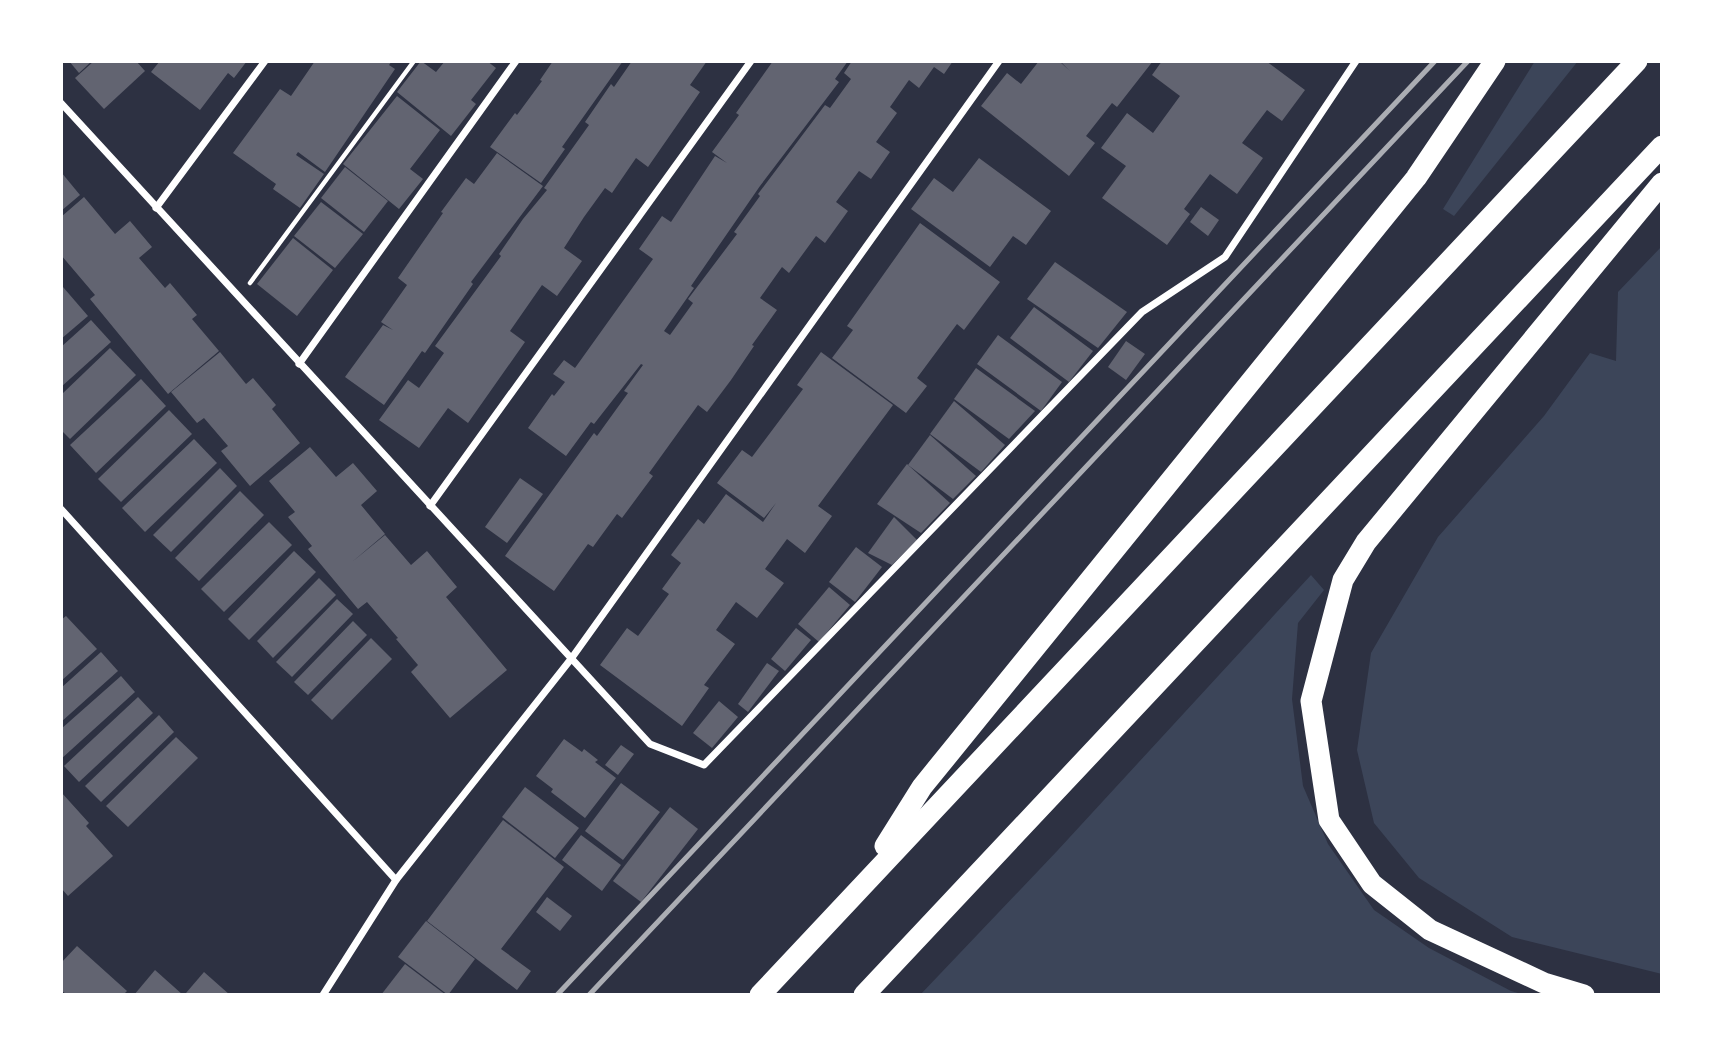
<svg xmlns="http://www.w3.org/2000/svg" width="1723" height="1056" viewBox="0 0 1723 1056" font-family="'Golos Text',sans-serif">
	<rect width="100%" height="100%" fill="#2d3142"/>
	<g fill="#3c4559">
		<polygon points="1535,61 1578,61 1454,216 1443,209"/>
		<polygon points="1662,246 1662,974 1512,937 1419,878 1374,823 1357,750 1371,653 1438,537 1544,416 1590,353 1616,361 1618,292"/>
		<polygon points="1311,575 1324,590 1298,623 1292,699 1303,786 1328,844 1374,910 1429,948 1511,991 1525,995 920,995 1058,850"/>
	</g>
	<g fill="#626471">
		<polygon points="69,61 92,61 79,73"/>
		<polygon points="94,61 136,61 145,71 104,109 75,78"/>
		<polygon points="160,61 247,61 234,78 228,73 200,110 151,72"/>
		<polygon points="315,61 392,61 389,65 395,69 325,172 298,152 296,155 324,174 300,208 273,189 276,184 233,153 280,89 291,96"/>
		<polygon points="421,61 436,72 445,61 487,61 496,68 471,100 476,104 451,136 397,92"/>
		<polygon points="553,61 623,61 562,147 565,149 541,183 490,147 515,113 517,115 542,81 540,80"/>
		<polygon points="632,61 707,61 690,85 700,92 648,167 636,158 612,193 605,188 584,217 564,248 582,261 557,296 542,285 510,331 525,342 468,423 448,408 419,448 379,420 408,380 419,388 444,353 435,346 501,256 499,254 523,219 547,190 544,188 589,125 585,122 611,84 614,87"/>
		<polygon points="773,61 848,61 835,79 839,82 760,186 691,286 694,288 664,331 670,335 693,303 688,299 737,234 734,232 760,196 758,194 825,105 830,108 851,79 844,73 852,61 953,61 944,74 934,67 919,88 909,80 890,107 897,113 876,142 890,152 871,179 859,171 836,202 848,211 825,243 816,236 789,273 782,267 760,298 777,310 752,345 754,346 731,380 707,412 698,405 649,473 653,476 622,518 617,514 593,547 588,544 554,591 505,556 594,433 597,436 628,393 624,391 643,365 641,364 594,424 591,422 566,456 528,428 552,394 554,396 565,382 553,374 564,360 575,368 653,259 639,249 662,216 671,222 715,156 727,163 712,152 739,115 736,113"/>
		<polygon points="1039,61 1059,61 1070,71 1060,61 1153,61 1117,107 1112,103 1086,136 1095,143 1069,176 981,106 1007,73 1021,84"/>
		<polygon points="1162,61 1266,61 1305,90 1282,121 1267,110 1242,143 1263,158 1237,194 1210,174 1184,209 1190,214 1167,245 1102,198 1126,166 1101,148 1127,113 1153,133 1180,96 1152,75"/>
		<polygon points="397,96 440,130 410,169 423,179 399,209 343,164"/>
		<polygon points="497,153 543,186 471,282 473,284 425,353 422,351 384,405 345,377 383,325 393,330 381,322 407,285 398,278 443,213 441,212 466,178 474,184"/>
		<polygon points="979,158 1051,211 1026,245 1013,236 990,267 911,209 934,178 953,192"/>
		<polygon points="345,167 388,201 364,232 321,198"/>
		<polygon points="61,172 80,195 61,211"/>
		<polygon points="84,197 115,234 130,221 152,247 139,258 165,288 170,283 197,315 192,319 219,351 168,394 90,299 95,295 61,255 61,217"/>
		<polygon points="321,202 363,234 335,268 294,236"/>
		<polygon points="1201,207 1219,220 1208,236 1190,222"/>
		<polygon points="920,223 1000,282 964,330 957,324 917,378 927,386 906,413 832,358 853,330 847,326"/>
		<polygon points="293,238 333,270 297,316 257,284"/>
		<polygon points="1055,262 1127,312 1098,348 1027,299"/>
		<polygon points="63,287 88,316 61,339 61,289"/>
		<polygon points="1034,307 1093,351 1069,382 1010,338"/>
		<polygon points="91,320 111,342 61,387 61,347"/>
		<polygon points="998,335 1062,382 1041,411 977,364"/>
		<polygon points="1126,341 1145,354 1126,380 1108,367"/>
		<polygon points="110,348 136,375 70,439 61,430 61,395"/>
		<polygon points="220,352 246,384 253,378 276,405 272,409 300,443 250,486 221,451 228,446 204,418 197,423 171,392"/>
		<polygon points="821,352 893,405 818,506 832,516 805,553 787,539 765,569 784,583 757,618 736,602 716,630 735,644 704,685 709,688 682,726 600,665 627,628 638,636 669,594 662,589 681,563 671,555 698,519 704,524 726,494 763,522 776,503 764,518 717,483 742,450 752,457 803,389 797,385"/>
		<polygon points="976,368 1035,411 1009,439 954,399"/>
		<polygon points="141,379 166,406 96,473 70,445"/>
		<polygon points="954,401 1005,445 981,472 930,434"/>
		<polygon points="169,410 192,434 121,502 98,479"/>
		<polygon points="930,435 976,476 953,499 908,465"/>
		<polygon points="194,439 217,463 145,532 122,508"/>
		<polygon points="310,447 336,477 353,463 377,491 361,505 385,534 352,562 385,535 411,565 427,551 457,587 446,597 507,670 450,718 411,672 418,665 396,639 398,638 367,602 358,609 308,549 312,546 288,517 295,512 269,481"/>
		<polygon points="907,464 950,503 921,533 877,504"/>
		<polygon points="220,468 237,486 171,552 153,535"/>
		<polygon points="520,478 543,494 507,543 485,527"/>
		<polygon points="240,491 264,515 199,581 175,558"/>
		<polygon points="894,517 917,540 892,565 868,553"/>
		<polygon points="269,522 292,545 224,612 201,589"/>
		<polygon points="856,547 882,567 855,602 829,582"/>
		<polygon points="294,551 316,572 249,640 228,619"/>
		<polygon points="319,578 336,595 273,658 257,641"/>
		<polygon points="829,587 850,605 819,642 798,624"/>
		<polygon points="337,599 353,614 292,677 276,662"/>
		<polygon points="66,616 97,649 61,681 61,620"/>
		<polygon points="353,621 367,635 308,695 294,682"/>
		<polygon points="796,628 811,640 785,671 771,659"/>
		<polygon points="371,638 392,659 332,720 311,700"/>
		<polygon points="101,652 118,671 61,722 61,688"/>
		<polygon points="767,663 779,671 748,712 738,704"/>
		<polygon points="121,676 135,692 61,759 61,729"/>
		<polygon points="138,697 153,713 79,782 64,766"/>
		<polygon points="719,701 738,717 712,748 693,733"/>
		<polygon points="159,715 174,732 101,802 85,786"/>
		<polygon points="176,737 198,758 128,827 106,806"/>
		<polygon points="564,739 582,752 584,749 598,760 595,762 616,778 585,818 551,792 553,789 536,776"/>
		<polygon points="621,745 634,754 618,775 605,765"/>
		<polygon points="621,783 660,812 623,860 585,831"/>
		<polygon points="525,787 579,828 555,858 502,817"/>
		<polygon points="61,792 89,823 86,826 113,856 68,896 61,888"/>
		<polygon points="670,807 698,829 641,902 613,881"/>
		<polygon points="503,820 564,867 501,949 531,971 517,990 427,921"/>
		<polygon points="581,835 621,865 602,891 562,860"/>
		<polygon points="547,897 572,916 560,931 536,912"/>
		<polygon points="426,921 475,959 448,995 398,957"/>
		<polygon points="77,946 127,991 123,995 67,995 61,990 61,963"/>
		<polygon points="405,964 446,995 381,995"/>
		<polygon points="155,970 183,995 134,995"/>
		<polygon points="204,972 230,995 186,993"/>
	</g>
	<g fill="none" stroke-linecap="round" stroke-linejoin="round">
		<polyline stroke="#fff" stroke-width="4.5" points="250,283 414,61"/>
		<g stroke="#fff" stroke-width="7">
			<polyline points="61,103 650,744 704,765 1142,312 1225,257 1356,61"/>
			<polyline points="156,208 265,61"/>
			<polyline points="299,364 516,61"/>
			<polyline points="430,506 751,61"/>
			<polyline points="61,509 396,880"/>
			<polyline points="323,995 396,880 571,659 999,61"/>
		</g>
		<g stroke="#fff" stroke-width="21">
			<polyline points="885,846 922,787 1416,178 1495,61"/>
			<polyline points="760,995 1637,61"/>
			<polyline points="864,995 1662,146"/>
			<polyline points="1584,995 1544,983 1430,930 1372,884 1329,820 1311,701 1343,580 1366,542 1662,183"/>
		</g>
		<g stroke="#abadb3" stroke-width="5">
			<polyline points="557,995 1435,61"/>
			<polyline points="589,995 1468,61"/>
		</g>
	</g>
	<rect width="1723" height="1056" fill="none" stroke="#ffffff" stroke-width="126"/>
</svg>
